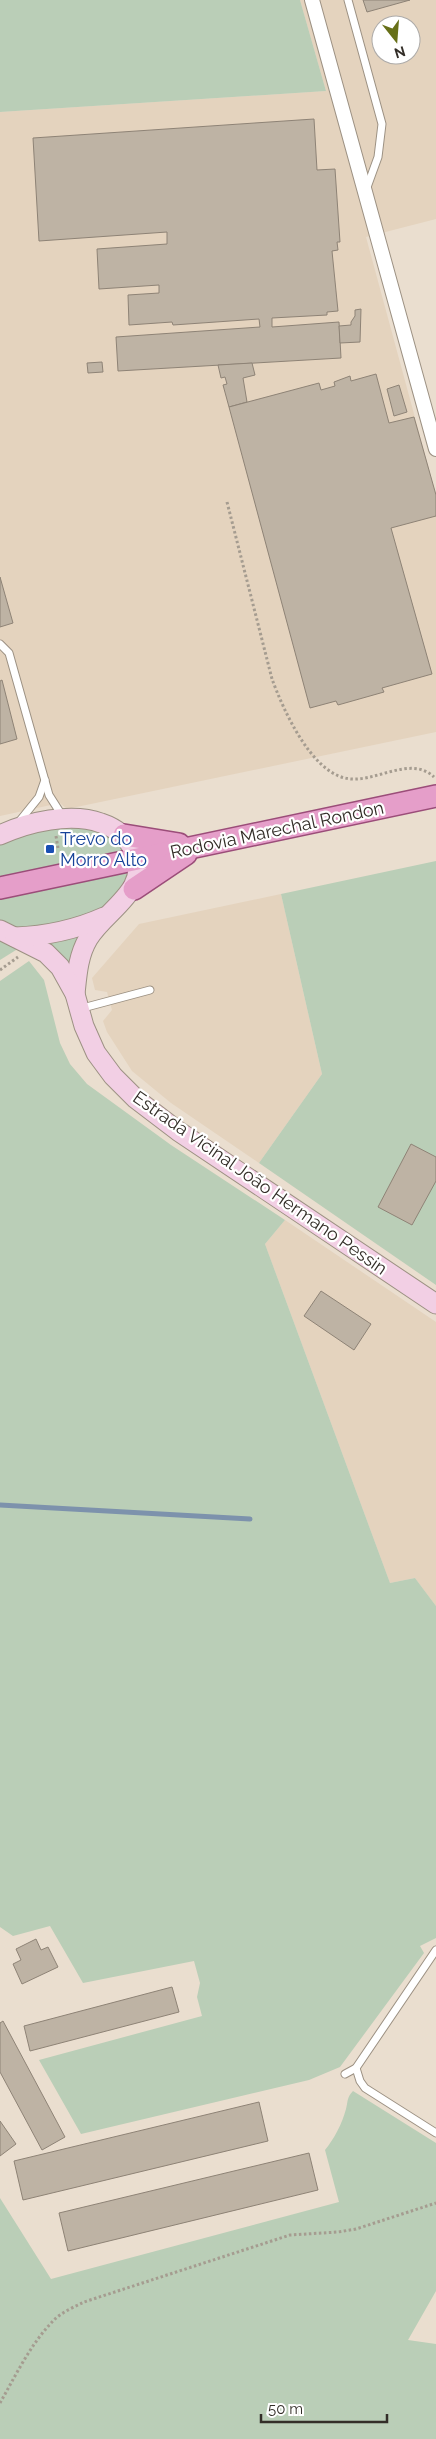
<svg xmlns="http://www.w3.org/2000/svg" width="436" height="2439" viewBox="0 0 436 2439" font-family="Raleway,sans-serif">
	<rect width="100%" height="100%" fill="#eadecf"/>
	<g fill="#e4d3be" fill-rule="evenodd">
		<path d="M300,0H436V219L366,237L436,495V732L67,809L60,803L0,816V112L326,91ZM381,25H411V55H381Z"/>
		<polygon points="281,894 322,1074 259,1163 171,1103 132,1071 107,1032 103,1021 112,1010 107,992 95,990 92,978 139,924"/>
		<polygon points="285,1220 436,1322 436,1606 415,1578 390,1583 265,1244"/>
	</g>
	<g fill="#baceb7">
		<polygon points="0,0 300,0 326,91 0,112"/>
		<path d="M74,822C116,831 122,835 130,878L71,975L0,925V841Z"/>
		<polygon points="436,861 436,1285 259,1163 322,1074 281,894"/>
		<polygon points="0,934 24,945 0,960"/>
		<polygon points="29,961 44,980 60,1043 70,1064 87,1084 171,1145 285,1220 265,1244 390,1583 415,1578 436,1606 436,1938 420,1946 424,1953 340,2067 309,2080 81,2134 39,2060 202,2016 197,1997 200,1983 194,1961 83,1983 50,1926 13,1936 0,1927 0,981"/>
		<path d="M353,2091L436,2143V2291L408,2340L436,2344V2439H0V2198L51,2279L339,2202L325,2150C334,2139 342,2124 346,2109C348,2101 347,2097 353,2091Z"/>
	</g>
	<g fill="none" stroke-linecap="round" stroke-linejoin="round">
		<polyline stroke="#7d92ac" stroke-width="5" points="0,1505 250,1519"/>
	</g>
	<g fill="#beb3a4" stroke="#8e8376">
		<polygon points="363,0 410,0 367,12"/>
		<polygon points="314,119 317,170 335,169 340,242 337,242 338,250 332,251 338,311 327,312 327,315 272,318 272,327 339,322 341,358 118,371 116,337 260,327 259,319 173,325 172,322 129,325 128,295 159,293 159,285 99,289 97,249 167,244 167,232 39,241 33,138"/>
		<polygon points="361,309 360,342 340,343 339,326 351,325 351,322 355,316 355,310"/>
		<polygon points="102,362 103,372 88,373 87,363"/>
		<polygon points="252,363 255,375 243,378 247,402 229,407 223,385 227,384 225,377 221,378 218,365"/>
		<polygon points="376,374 389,423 414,417 436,495 436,516 391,528 432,674 382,688 384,692 338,705 336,701 310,708 229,407 319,383 321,390 335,386 334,382 350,376 351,381"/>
		<polygon points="399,385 407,412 394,416 387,389"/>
		<polygon points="0,577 13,623 0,627"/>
		<polygon points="2,680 17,739 0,744 0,681"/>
		<polygon points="411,1144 436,1157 436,1181 412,1225 378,1207"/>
		<polygon points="321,1291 371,1324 354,1350 304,1316"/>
		<polygon points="36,1939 41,1950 48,1947 58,1967 22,1984 13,1964 21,1960 16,1949"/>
		<polygon points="172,1987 179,2012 30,2051 24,2026"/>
		<polygon points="3,2021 65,2137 42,2150 0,2072 0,2023"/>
		<polygon points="259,2102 268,2141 23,2200 14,2161"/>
		<polygon points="0,2121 16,2144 0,2156"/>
		<polygon points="309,2153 318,2190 68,2251 59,2213"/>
	</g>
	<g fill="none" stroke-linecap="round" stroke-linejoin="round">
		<defs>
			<g id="lane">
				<polyline points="348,0 382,124 378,157 366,190"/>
				<polyline points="0,644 9,653 49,795 63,817"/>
				<polyline points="18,823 39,797 45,780"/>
				<polyline points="79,1009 150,990"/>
				<polyline points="356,2068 360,2081 365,2088 436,2133"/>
				<polyline points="345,2074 356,2068 436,1950"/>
			</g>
			<polyline id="street" points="312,0 436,449"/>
			<g id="secondary">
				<path d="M0,835C28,822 71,812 101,823C116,828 127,836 134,851C152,890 105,910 88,939C78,956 77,975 75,994"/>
				<polyline points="0,930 46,953 60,967 75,994 84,1026 96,1053 113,1076 136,1099 178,1131 436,1304"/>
				<path d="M15,937C44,936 77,929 104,917"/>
			</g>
			<g id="primary">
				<polyline points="124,835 179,844"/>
				<polyline points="0,888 436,796"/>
				<polyline points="134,889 186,854"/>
			</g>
		</defs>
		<use href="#lane" stroke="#9c9183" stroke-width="9"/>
		<use href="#street" stroke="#9c9183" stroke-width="16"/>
		<use href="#secondary" stroke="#9c9183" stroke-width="21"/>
		<use href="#primary" stroke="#9b4d79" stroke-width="24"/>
		<g stroke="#a59c90" stroke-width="3" stroke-dasharray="2.5 2.5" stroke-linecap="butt">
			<path d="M227,502L272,679C283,709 310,770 345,778C373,785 410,754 434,777"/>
			<polyline points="56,836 58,848"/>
			<polyline points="0,970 18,957"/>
			<path d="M0,2403C16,2375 31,2343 54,2320C62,2312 74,2307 84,2302L290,2235L338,2232L356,2229L436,2203"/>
		</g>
		<use href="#lane" stroke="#fff" stroke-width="7"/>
		<use href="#street" stroke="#fff" stroke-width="14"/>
		<use href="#secondary" stroke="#f2cfe4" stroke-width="19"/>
		<use href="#primary" stroke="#e59ec9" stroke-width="21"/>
	</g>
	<rect fill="#1a4fb4" stroke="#fff" stroke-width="2" x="45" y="844" width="10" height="10" rx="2.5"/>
	<g text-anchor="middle" stroke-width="4.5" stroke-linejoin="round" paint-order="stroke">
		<g font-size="18" fill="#332e28" stroke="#fff">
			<text transform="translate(277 830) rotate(-12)" y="6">Rodovia Marechal Rondon</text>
			<text transform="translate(260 1183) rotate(35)" y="6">Estrada Vicinal João Hermano Pessin</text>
		</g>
		<g font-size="18" fill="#164399" stroke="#fff" text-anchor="start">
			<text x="60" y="845">Trevo do<tspan x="60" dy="21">Morro Alto</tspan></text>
		</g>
	</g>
	<g transform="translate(396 40) rotate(163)"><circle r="24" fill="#ffffff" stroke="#adaba9"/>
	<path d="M0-4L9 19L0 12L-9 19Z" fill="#677018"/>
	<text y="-8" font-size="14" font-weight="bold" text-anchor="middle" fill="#332e28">N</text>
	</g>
	<path d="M261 2414v8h126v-8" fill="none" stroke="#332e28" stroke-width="2.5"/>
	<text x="268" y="2414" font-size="15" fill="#332e28" stroke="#ffffff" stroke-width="4" paint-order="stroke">50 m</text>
</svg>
